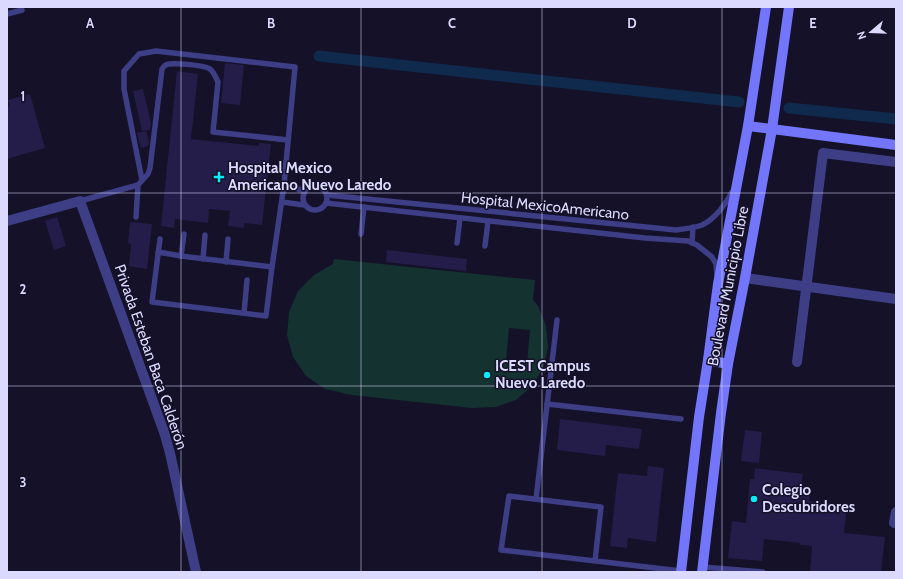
<svg xmlns="http://www.w3.org/2000/svg" width="903" height="579" viewBox="0 0 903 579" font-family="Cabin,sans-serif">
	<rect width="100%" height="100%" fill="#141128"/>
	<path fill="#143230" fill-rule="evenodd" d="M334,259L535,280L533,300L538,306L546,326L548,347L543,368L532,386L516,400L496,407L472,408L352,395L325,389L306,376L293,357L287,335L289,312L298,291L314,275L333,264ZM509,328L530,330L527,363L506,361Z"/>
	<g fill="none" stroke-linecap="round" stroke-linejoin="round">
		<g stroke="#102a4d" stroke-width="11">
			<polyline points="319,56 739,102"/>
			<polyline points="789,108 896,119"/>
		</g>
	</g>
	<g fill="#241d49">
		<polygon points="225,63 244,65 240,105 221,103"/>
		<polygon points="177,71 198,74 191,139 259,146 259,143 271,144 262,225 244,223 244,228 228,226 230,211 209,209 208,223 175,219 174,228 161,226"/>
		<polygon points="143,89 151,123 150,130 142,131 133,91"/>
		<polygon points="30,94 45,148 7,159 7,107 10,106 8,100"/>
		<polygon points="146,131 149,142 148,146 141,148 137,133"/>
		<polygon points="57,217 66,246 54,250 45,221"/>
		<polygon points="130,222 152,224 147,269 129,266 131,244 128,243"/>
		<polygon points="387,250 467,259 466,271 386,262"/>
		<polygon points="560,419 642,429 639,449 606,445 605,456 557,450"/>
		<polygon points="745,430 762,432 759,463 741,461"/>
		<polygon points="648,466 664,468 656,542 628,538 627,548 610,546 618,473 647,476"/>
		<polygon points="755,468 803,474 801,486 810,487 809,501 847,506 844,533 885,537 881,572 810,572 812,546 800,545 800,543 764,539 762,561 728,558 732,521 746,523 750,479 754,479"/>
	</g>
	<g fill="none" stroke-linecap="round" stroke-linejoin="round">
		<g stroke="#3d3e86" stroke-width="5.5">
			<polyline points="7,14 22,10"/>
			<polyline points="142,180 124,89 124,71 139,54 156,51 295,67 284,185 272,267 181,256 158,252"/>
			<polyline points="284,185 305,191"/>
			<circle cx="315" cy="198" r="12"/>
			<path d="M327,195L676,230C685,229 694,228 702,225C715,219 726,204 732,192"/>
			<path d="M80,201L138,185L148,174L150,168L162,69C164,66 166,64 169,64C177,63 204,65 210,69C214,72 216,78 218,82L213,132L288,140"/>
			<polyline points="282,202 304,205"/>
			<polyline points="326,203 645,238 688,241 697,245 712,257 716,264 717,275"/>
			<polyline points="136,217 138,185"/>
			<polyline points="361,234 364,207"/>
			<polyline points="160,239 152,302 266,316 272,267"/>
			<polyline points="457,243 460,218"/>
			<polyline points="692,243 693,227"/>
			<polyline points="485,246 488,221"/>
			<polyline points="181,256 184,234"/>
			<polyline points="203,259 205,235"/>
			<polyline points="226,262 228,239"/>
			<polyline points="244,313 247,280"/>
			<polyline points="547,404 681,419"/>
			<polyline points="536,499 557,320"/>
			<polyline points="595,561 601,507 509,496 501,550 681,571"/>
			<polyline points="703,567 763,572"/>
		</g>
		<g stroke="#3d3e86" stroke-width="10">
			<polyline points="7,221 80,201 164,432 170,453 196,572"/>
			<polyline points="745,278 896,299"/>
			<polyline points="797,362 823,153 896,162"/>
			<polyline points="894,523 896,512"/>
		</g>
		<g stroke="#7375fb" stroke-width="10">
			<polyline points="748,126 896,145"/>
			<polyline points="708,360 728,364"/>
			<polyline points="681,572 699,417 708,360 718,284 748,126 766,7"/>
			<polyline points="702,572 721,413 728,364 745,278 772,129 789,7"/>
		</g>
	</g>
	<path fill="none" stroke="#dcd9fe" stroke-width="1" stroke-opacity="0.55" d="M181,7V572M361,7V572M542,7V572M722,7V572M7,193H896M7,386H896"/>
	<g fill="#0aebf9" stroke="#141128" stroke-width="1.5">
		<path d="M217 171h4v4h4v4h-4v4h-4v-4h-4v-4h4z"/>
		<circle cx="487" cy="375" r="4"/>
		<circle cx="754" cy="499" r="4"/>
	</g>
	<g text-anchor="middle" stroke-width="3" stroke-linejoin="round" paint-order="stroke">
		<g font-size="15" font-weight="bold" fill="#dcd9fe" stroke="#141128" text-anchor="start">
			<text x="228" y="173">Hospital Mexico<tspan x="228" dy="17">Americano Nuevo Laredo</tspan></text>
			<text x="495" y="371">ICEST Campus<tspan x="495" dy="17">Nuevo Laredo</tspan></text>
			<text x="762" y="495">Colegio<tspan x="762" dy="17">Descubridores</tspan></text>
		</g>
		<g font-size="15" fill="#dcd9fe" stroke="#141128">
			<text transform="translate(545 206) rotate(6)" y="5">Hospital MexicoAmericano</text>
			<text transform="translate(728 286) rotate(-79)" y="5">Boulevard Municipio Libre</text>
			<text transform="translate(151 357) rotate(71)" y="5">Privada Esteban Baca Calderón</text>
		</g>
	</g>
	<g font-size="13" text-anchor="middle" font-weight="bold" fill="#dcd9fe" stroke="#141128" stroke-width="3" stroke-linejoin="round" paint-order="stroke">
		<text x="90" y="28">A</text>
		<text x="271" y="28">B</text>
		<text x="452" y="28">C</text>
		<text x="632" y="28">D</text>
		<text x="813" y="28">E</text>
		<text x="23" y="101">1</text>
		<text x="23" y="294">2</text>
		<text x="23" y="487">3</text>
	</g>
	<rect width="903" height="579" fill="none" stroke="#dcd9fe" stroke-width="16"/>
	<g transform="translate(871 32) rotate(251)" stroke="#141128" stroke-width="3" paint-order="stroke">
	<path d="M0-3L7 15L0 10L-7 15Z" fill="#dcd9fe"/>
	<text y="-6" font-size="11" font-weight="bold" text-anchor="middle" fill="#dcd9fe">N</text>
	</g>
</svg>
